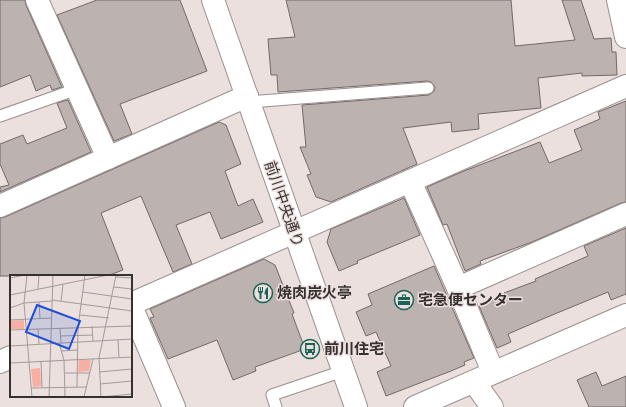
<svg xmlns="http://www.w3.org/2000/svg" width="626" height="407" viewBox="0 0 626 407" font-family="'Exo 2','Noto Sans JP',sans-serif">
	<rect width="100%" height="100%" fill="#ebe0de"/>
	<g fill="#bcb2b0" stroke="#726968">
		<polygon points="0,0 25,0 26,5 62,87 52,90 50,85 36,91 30,75 0,87"/>
		<polygon points="97,0 180,0 207,71 120,104 132,134 114,141 57,15"/>
		<polygon points="286,0 511,0 515,46 575,40 562,0 581,0 594,39 611,38 612,52 616,52 617,75 582,76 582,73 538,78 541,108 478,114 479,129 452,132 451,122 403,128 417,164 331,202 316,197 307,175 311,174 300,147 306,147 302,105 429,95 434,91 435,87 431,82 427,81 278,92 277,75 271,75 268,39 295,37"/>
		<polygon points="68,100 91,152 0,192 0,187 9,185 0,164 0,144 23,135 27,144 67,128 57,103"/>
		<polygon points="626,101 626,202 621,203 532,242 480,261 481,264 465,271 447,224 443,225 427,187 464,171 540,142 549,163 582,150 574,130 600,119 598,112"/>
		<polygon points="219,122 226,125 241,164 225,171 238,206 253,199 263,222 221,239 210,212 176,225 192,264 173,272 141,196 101,213 123,270 107,276 0,276 0,218 5,217"/>
		<polygon points="404,198 420,235 357,261 358,263 339,271 327,242 331,229"/>
		<polygon points="626,228 626,294 611,300 608,292 545,318 508,334 511,342 497,348 479,306 505,295 504,293 536,281 535,279 588,256 584,246"/>
		<polygon points="264,259 275,265 294,313 292,314 305,349 255,367 256,371 233,380 217,340 168,359 150,318 154,317 150,309"/>
		<polygon points="434,266 474,358 464,362 465,365 451,371 386,396 377,372 391,366 376,332 366,336 356,312 372,305 368,294"/>
		<polygon points="596,372 602,386 626,376 626,407 589,407 577,380"/>
	</g>
	<g fill="none" stroke-linecap="round" stroke-linejoin="round">
		<defs>
			<g id="lane">
				<polyline points="249,102 428,88"/>
				<polyline points="0,116 77,89"/>
				<polyline points="276,407 272,395 343,371"/>
			</g>
			<g id="street">
				<polyline points="37,0 108,158"/>
				<polyline points="618,0 626,37"/>
				<polyline points="410,181 458,288 493,372"/>
				<polyline points="0,206 247,96"/>
				<polyline points="458,288 626,214"/>
				<polyline points="131,304 626,86"/>
				<polyline points="131,306 174,407"/>
				<polyline points="0,362 11,357"/>
				<polyline points="474,382 492,407"/>
			</g>
			<g id="secondary">
				<polyline points="213,0 356,407"/>
				<polyline points="415,407 626,315"/>
			</g>
		</defs>
		<use href="#lane" stroke="#99908e" stroke-width="13"/>
		<use href="#street" stroke="#99908e" stroke-width="24"/>
		<use href="#secondary" stroke="#99908e" stroke-width="24"/>
		<use href="#lane" stroke="#fff" stroke-width="11"/>
		<use href="#street" stroke="#fff" stroke-width="22"/>
		<use href="#secondary" stroke="#fff" stroke-width="22"/>
	</g>
	<defs>
		<symbol id="restaurant-ring" viewBox="-11 -11 22 22"><circle r="9.5" fill="#ebe0de" stroke="#1b6356" stroke-width="1.5"/><path d="M-5-6h1v4h1v-4h1v4h1v-4h1v5L-1.5 .5V6h-2V.5L-5-1ZM5-6V6H3V1.5H1.5Q1.5-4 5-6Z" fill="#1b6356"/></symbol>
		<symbol id="office-ring" viewBox="-11 -11 22 22"><circle r="9.5" fill="#ebe0de" stroke="#1b6356" stroke-width="1.5"/><path d="M-6-3h4V-5.5h4V-3h4V5H-6ZM-1-4.5V-3h2v-1.5ZM-6 0V1H6V0Z" fill="#1b6356"/></symbol>
		<symbol id="bus-ring" viewBox="-11 -11 22 22"><circle r="9.5" fill="#ebe0de" stroke="#1b6356" stroke-width="1.5"/><path d="M-5-6H5V4H4V6H2V4H-2V6H-4V4H-5ZM-3.5-4V0h7V-4ZM-3.5 1.2v1.5H-2V1.2ZM2 1.2v1.5H3.5V1.2Z" fill="#1b6356"/></symbol>
	</defs>
	<g fill-rule="evenodd">
		<use href="#restaurant-ring" x="252" y="282" width="22" height="22"/>
		<use href="#office-ring" x="393" y="289" width="22" height="22"/>
		<use href="#bus-ring" x="299" y="338" width="22" height="22"/>
	</g>
	<g text-anchor="middle" stroke-width="3" stroke-linejoin="round" paint-order="stroke">
		<g font-size="15" fill="#363131" stroke="#ebe0de">
			<text transform="translate(284 204) rotate(71)" y="5">前川中央通り</text>
		</g>
		<g font-size="15" font-weight="bold" fill="#363131" stroke="#ebe0de" text-anchor="start">
			<text x="277" y="298">焼肉炭火亭</text>
			<text x="418" y="305">宅急便センター</text>
			<text x="324" y="354">前川住宅</text>
		</g>
	</g>
	<g transform="translate(10 275)">
		<rect width="122" height="122" fill="#ebe0de"/>
		<path d="M14,45V54H0V46ZM69,85H81L79,96L68,97ZM30,93L31,111L23,112L21,94Z" fill="#f7aea3"/>
		<path fill="none" stroke="#a39a99" stroke-width="1" d="M17,0L14,28L22,122M106,2L122,3M0,3L15,0M104,12L122,14M28,14L29,0M73,17L122,24M0,20L98,0M42,25L122,36M51,26L53,10M29,27L30,43M0,33L14,28L42,26M70,40L99,43M0,45L41,43M82,51L83,66M50,53L51,68M28,54L29,69M0,55L122,51M51,61L83,60M108,65L109,82M49,68L54,85M0,71L122,64M51,76L68,75M54,85L55,122M31,86L32,112M0,88L122,82M89,97L122,94M55,98H80M90,109L122,106M67,112L68,52L75,0M21,113L77,112M39,122L43,0M74,122L83,84M91,122L89,83L106,0M91,122L122,119"/>
		<path fill="#1d4ed8" fill-opacity="0.15" stroke="#1d4ed8" stroke-width="2" d="M27,30L70,46L59,74L16,57Z"/>
		<rect width="122" height="122" fill="none" stroke="#363131" stroke-width="2"/>
	</g>
</svg>
